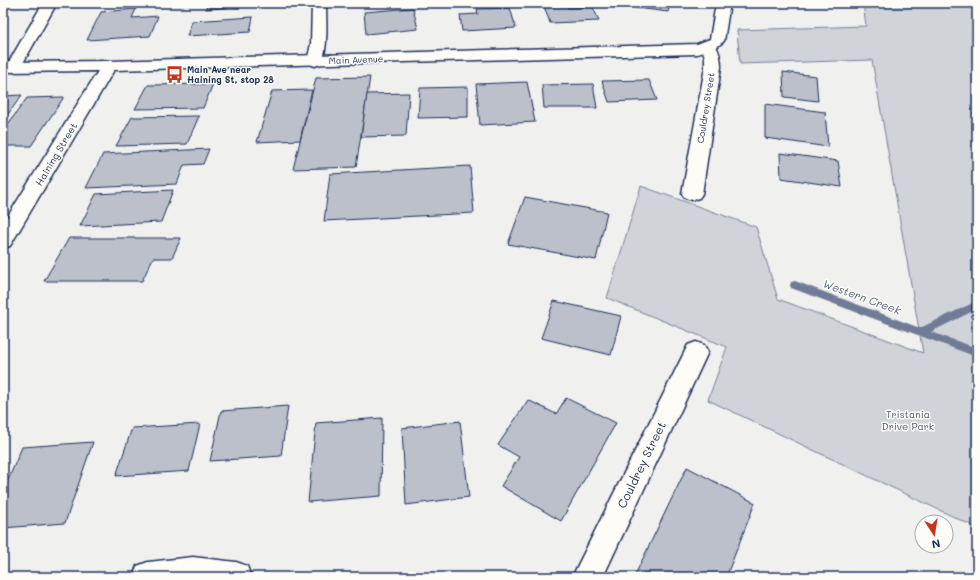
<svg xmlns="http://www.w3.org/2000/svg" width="980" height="580" viewBox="0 0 980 580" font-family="Mali,sans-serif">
	<rect width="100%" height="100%" fill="#f0f0ee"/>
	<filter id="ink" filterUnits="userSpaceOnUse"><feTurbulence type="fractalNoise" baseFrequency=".025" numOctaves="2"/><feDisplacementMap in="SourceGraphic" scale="8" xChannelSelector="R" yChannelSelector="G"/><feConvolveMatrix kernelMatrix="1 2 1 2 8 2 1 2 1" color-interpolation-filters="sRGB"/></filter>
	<g filter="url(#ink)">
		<polygon fill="#d0d3d8" stroke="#76819b" points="863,3 977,3 977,528 708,400 727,347 607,298 641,186 756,227 778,299 923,353 872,60 740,64 737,30 866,26"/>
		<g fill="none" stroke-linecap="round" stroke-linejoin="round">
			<polygon fill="#6f7b97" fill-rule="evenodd" points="795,281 920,328 977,301 977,309 931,332 977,348 977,357 791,288 790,285 791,282"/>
		</g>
		<g fill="#bbc0ca" stroke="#1b2f5e">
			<polygon points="207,3 255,3 254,6 206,9"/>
			<polygon points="362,3 395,3 362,5"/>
			<polygon points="543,3 566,3 568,8 593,7 599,21 550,23"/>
			<polygon points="598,3 670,3 668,12"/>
			<polygon points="413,8 418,29 366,34 364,12"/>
			<polygon points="510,8 516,28 462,31 460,15 478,14 477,9"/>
			<polygon points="136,9 132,18 158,16 150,36 87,40 101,12"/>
			<polygon points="253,17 250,32 187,36 192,21"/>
			<polygon points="783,72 816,76 818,101 784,97"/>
			<polygon points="370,77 356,167 293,169 316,78"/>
			<polygon points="649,80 657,100 609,102 602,81"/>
			<polygon points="527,82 535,122 480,125 476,84"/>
			<polygon points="213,84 203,108 135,109 148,85"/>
			<polygon points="593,84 597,108 544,108 542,85"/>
			<polygon points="468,87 468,117 418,118 420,88"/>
			<polygon points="312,90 300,140 257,142 272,91"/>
			<polygon points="409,93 406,136 361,137 367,94"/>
			<polygon points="22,95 3,121 3,96"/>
			<polygon points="64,97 31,146 3,146 3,131 27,98"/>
			<polygon points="765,104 825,112 828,147 765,138"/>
			<polygon points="199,116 187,144 116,146 132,117"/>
			<polygon points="209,149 203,164 184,165 177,184 86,188 103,154"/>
			<polygon points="780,153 838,161 842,187 781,178"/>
			<polygon points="470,166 474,213 324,221 330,174"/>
			<polygon points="173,190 161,222 80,226 96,194"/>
			<polygon points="525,197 607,212 596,260 508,244"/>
			<polygon points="69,238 181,238 172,258 153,258 142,281 44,281"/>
			<polygon points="554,301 621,316 611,355 541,338"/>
			<polygon points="566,398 616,423 561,521 501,486 519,457 498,445 528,400 556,414"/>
			<polygon points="288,406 281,456 210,461 221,411"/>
			<polygon points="382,418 381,496 308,502 316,423"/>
			<polygon points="460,421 469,497 406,505 402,428"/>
			<polygon points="200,424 189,471 116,476 132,428"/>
			<polygon points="93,442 65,523 3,528 3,492 22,447"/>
			<polygon points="687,467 755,503 726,577 634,577"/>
		</g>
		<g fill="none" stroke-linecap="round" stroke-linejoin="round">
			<defs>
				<g id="street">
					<polygon points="43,3 57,3 19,70 14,72 9,70 6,67"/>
					<path d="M312,3H326C326,19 329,52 320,64L315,66L310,64L307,61L311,44Z"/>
					<path d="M709,42L714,43C719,50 721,58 721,67L702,194L699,198L692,200L685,198L682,194L705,67V58L702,46L704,43Z"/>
					<polygon points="696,342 704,345 708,352 603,577 572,577 688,345"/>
				</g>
				<g id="secondary">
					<polygon points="716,3 730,3 724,41 714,49 697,54 114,70 10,246 3,248 3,224 98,71 3,72 3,62 109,61 697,44 710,39"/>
					<polygon points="193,557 236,562 247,566 251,577 133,577 137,566 148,562"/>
				</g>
			</defs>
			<use href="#street" stroke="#1b2f5e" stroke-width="3"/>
			<use href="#secondary" stroke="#1b2f5e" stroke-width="3"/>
			<use href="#street" fill="#fdfcf7" fill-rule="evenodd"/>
			<use href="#secondary" fill="#fdfcf7" fill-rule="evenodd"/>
		</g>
	</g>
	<defs>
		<symbol id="bus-bare" viewBox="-9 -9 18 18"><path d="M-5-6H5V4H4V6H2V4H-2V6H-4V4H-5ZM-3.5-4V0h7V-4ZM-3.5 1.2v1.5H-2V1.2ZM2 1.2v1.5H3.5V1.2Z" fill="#c8321e" stroke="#fdfcf7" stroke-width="2.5" paint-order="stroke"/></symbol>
	</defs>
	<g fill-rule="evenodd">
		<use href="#bus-bare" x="162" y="62" width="25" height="25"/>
	</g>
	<g text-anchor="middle" stroke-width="3" stroke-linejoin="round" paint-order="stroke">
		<g font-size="9" fill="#1b2f5e" stroke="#fdfcf7">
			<text transform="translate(356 60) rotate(-2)" y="3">Main Avenue</text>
			<text transform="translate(706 108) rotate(-81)" y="3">Couldrey Street</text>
		</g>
		<g font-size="9" font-weight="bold" fill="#1b2f5e" stroke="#fdfcf7" text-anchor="start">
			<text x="187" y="73">Main Ave near<tspan x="187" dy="10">Haining St, stop 28</tspan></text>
		</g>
		<g font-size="10" fill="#1b2f5e" stroke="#fdfcf7">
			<text transform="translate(56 154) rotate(-59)" y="4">Haining Street</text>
		</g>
		<g font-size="10" fill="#48587c" stroke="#fdfcf7">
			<text x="908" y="418">Tristania<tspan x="908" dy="12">Drive Park</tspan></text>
		</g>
		<g font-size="11" font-style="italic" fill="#4c5b7f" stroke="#fdfcf7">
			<text transform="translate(862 297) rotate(20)" y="4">Western Creek</text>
		</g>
		<g font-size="12" fill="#1b2f5e" stroke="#fdfcf7">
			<text transform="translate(642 465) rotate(-64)" y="4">Couldrey Street</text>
		</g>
	</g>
	<rect width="980" height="580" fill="none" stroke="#fdfcf7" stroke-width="16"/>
	<rect x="8" y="8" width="964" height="564" fill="none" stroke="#1b2f5e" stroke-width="1.5" filter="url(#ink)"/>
	<g transform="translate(934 534) rotate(168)"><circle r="19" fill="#fdfcf7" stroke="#a3aaba"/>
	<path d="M0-3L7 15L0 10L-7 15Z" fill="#c8321e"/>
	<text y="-6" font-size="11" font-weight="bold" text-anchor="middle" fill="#1b2f5e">N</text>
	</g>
</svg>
